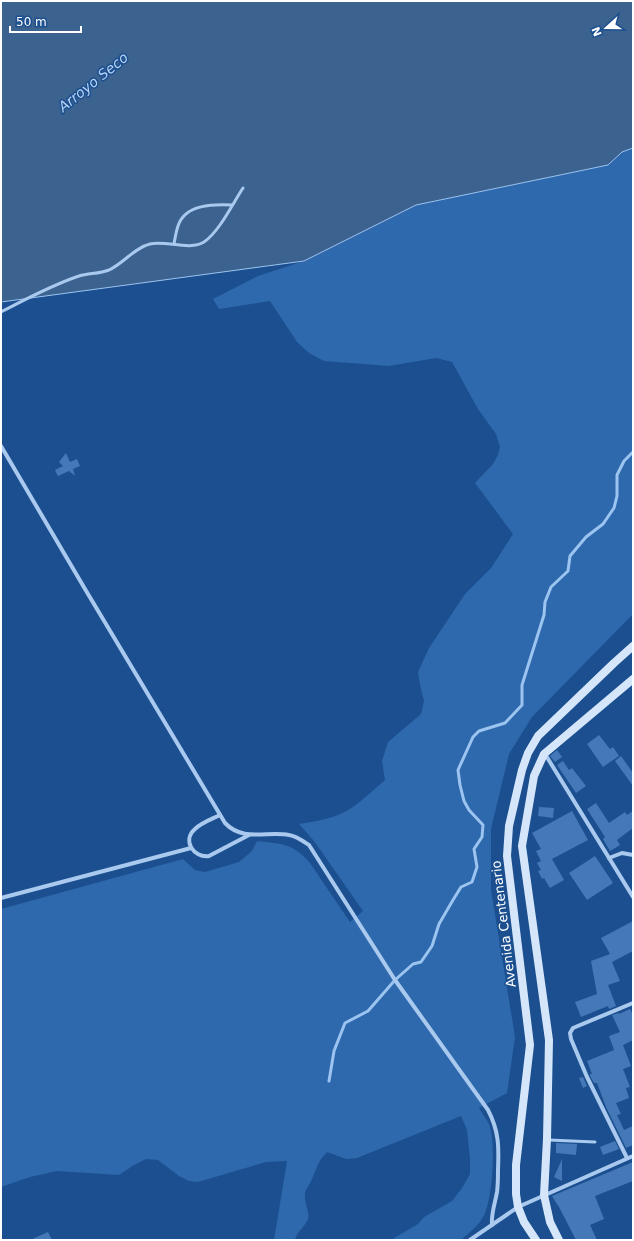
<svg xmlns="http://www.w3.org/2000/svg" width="634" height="1241" viewBox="0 0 634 1241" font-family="'DejaVu Sans',sans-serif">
	<rect width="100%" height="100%" fill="#1b4f8f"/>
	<path fill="#2e69ad" d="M633,148V614L532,717L509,754L491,829V890L515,1037L507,1093L479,1108C482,1113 486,1118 489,1124C496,1142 493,1194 485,1213C481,1224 470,1232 461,1240H391L418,1224L424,1217L452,1201L462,1188L470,1174V1159L467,1130L461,1116L357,1158L346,1159L327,1152C317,1162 317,1169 311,1181C309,1186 305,1189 305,1195C304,1203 310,1212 308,1219C305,1227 297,1231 295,1240H274L287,1161L266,1162L198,1182L189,1181L179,1176L158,1160L146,1159L134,1165L119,1175L57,1171L30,1177L1,1187V909L183,859L195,870L205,872L239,862L252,851L257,841C282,844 293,843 310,863L350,922L363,911L314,841L299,824C318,821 337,818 353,807C364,799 374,789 385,780L382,761L388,742L421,714L424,701L420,685L418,672L429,648L465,594L491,568L513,534L475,483L493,464L498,455L500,447L496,434L478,409L452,362L436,358L389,366L324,361L309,353L297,342L270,301L219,309L213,299L258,276L304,261L416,205L608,165L622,152Z"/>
	<polygon fill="#3c6290" stroke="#9cc4f0" points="1,1 633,1 633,148 622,152 608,165 416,205 304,261 1,302"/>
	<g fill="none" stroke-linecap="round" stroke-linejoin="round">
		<polyline stroke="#9cc4f0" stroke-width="3" points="329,1081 334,1051 345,1023 368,1011 395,980 413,964 421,962 432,946 439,924 453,900 461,887 472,882 477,867 474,849 482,837 483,825 469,810 464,801 460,785 458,770 473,737 479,731 505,723 522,705 522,685 544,615 545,602 551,587 568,571 570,556 586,537 603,524 614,508 617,496 617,475 624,461 633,452"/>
	</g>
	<g fill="#4478b7">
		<polygon points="66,453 70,462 77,459 80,466 73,469 75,476 69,471 58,476 55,470 63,466 59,462"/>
		<polygon points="599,735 610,749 613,747 619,756 603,767 587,744"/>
		<polygon points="557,750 562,757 555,762 550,756"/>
		<polygon points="621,756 633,773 633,786 615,761"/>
		<polygon points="563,761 569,770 572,768 586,786 576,793 557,765"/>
		<polygon points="596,803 609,823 625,812 627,815 633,811 633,828 617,840 620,845 610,851 603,839 605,837 587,809"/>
		<polygon points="539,807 554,808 553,818 538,816"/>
		<polygon points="572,811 588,840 552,859 564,880 550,888 544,878 542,879 538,871 541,870 537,863 541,861 536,851 541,849 532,833"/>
		<polygon points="595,856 613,883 587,900 569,873"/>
		<polygon points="633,921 633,951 612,962 620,981 608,985 616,1006 609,1009 608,1006 581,1017 575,1002 597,994 591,961 610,954 601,938"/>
		<polygon points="630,1009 633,1015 633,1040 623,1045 631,1066 623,1069 630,1087 626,1088 629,1098 616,1103 621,1114 617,1115 624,1130 633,1126 633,1145 626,1148 606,1107 597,1083 594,1083 590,1076 590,1074 592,1074 587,1061 614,1050 609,1036 620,1032 612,1015 619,1013 619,1014"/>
		<polygon points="583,1077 587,1086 583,1088 579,1078"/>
		<polygon points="615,1141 619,1149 603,1155 600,1147"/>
		<polygon points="556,1143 577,1144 576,1155 556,1153"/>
		<polygon points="562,1159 562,1181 554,1177"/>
		<polygon points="633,1162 633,1181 595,1196 604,1219 590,1225 597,1240 576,1240 558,1205 558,1206 552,1196"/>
		<polygon points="48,1232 52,1240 30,1240"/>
	</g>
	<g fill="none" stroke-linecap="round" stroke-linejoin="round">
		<g stroke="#a9c9ee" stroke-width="3">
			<path d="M174,244C175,238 176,232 178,226C185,204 214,204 232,205"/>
			<path d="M1,312C26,299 52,285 79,276C89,273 99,274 109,270C124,263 134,248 150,244C165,240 190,251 204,242C219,232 233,203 243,188"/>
			<polyline points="549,1140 595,1142"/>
		</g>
		<g stroke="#a9c9ee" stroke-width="4">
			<path d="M1,446L85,589L225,823C243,842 267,831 289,835C296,836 303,841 309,845L395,980L488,1110C499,1131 499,1147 498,1170C498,1177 498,1185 497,1192C495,1204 491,1213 492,1225"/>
			<polyline points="545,754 633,897"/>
			<path d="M220,815C212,819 201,823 195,829C182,840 193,858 209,856L249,835"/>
			<polyline points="609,858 622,853 633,855"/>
			<polyline points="1,898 191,848"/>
			<polyline points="627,1158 587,1077 571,1039 570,1033 573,1028 633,1003"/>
			<polyline points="470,1240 518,1207 633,1156"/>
		</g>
		<g stroke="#d6e6fa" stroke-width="8">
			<polyline points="536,1240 524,1222 518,1207 516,1194 516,1165 530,1045 507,856 509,826 522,770 528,753 538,736 614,663 633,646"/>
			<polyline points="559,1240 550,1222 544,1195 547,1139 549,1040 522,846 534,776 544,754 633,679"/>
		</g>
	</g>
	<g text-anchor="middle" stroke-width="3" stroke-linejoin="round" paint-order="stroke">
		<g font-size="13" fill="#fff" stroke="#1b4f8f">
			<text transform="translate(503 924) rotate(-97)" y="5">Avenida Centenario</text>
		</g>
		<g font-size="14" font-style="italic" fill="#b5d3f5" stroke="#1b4f8f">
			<text transform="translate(93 82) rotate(-39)" y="5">Arroyo Seco</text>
		</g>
	</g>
	<rect width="634" height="1241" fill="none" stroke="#ffffff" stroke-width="4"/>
	<g transform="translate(606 28) rotate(249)" stroke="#1b4f8f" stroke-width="3" paint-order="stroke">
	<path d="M0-3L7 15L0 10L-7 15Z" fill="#ffffff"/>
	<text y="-6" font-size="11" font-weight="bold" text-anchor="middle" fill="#ffffff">N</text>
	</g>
	<path d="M10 26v6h71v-6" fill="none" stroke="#ffffff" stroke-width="2"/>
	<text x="16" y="26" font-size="12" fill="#ffffff" stroke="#1b4f8f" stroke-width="3" paint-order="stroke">50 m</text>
</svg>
